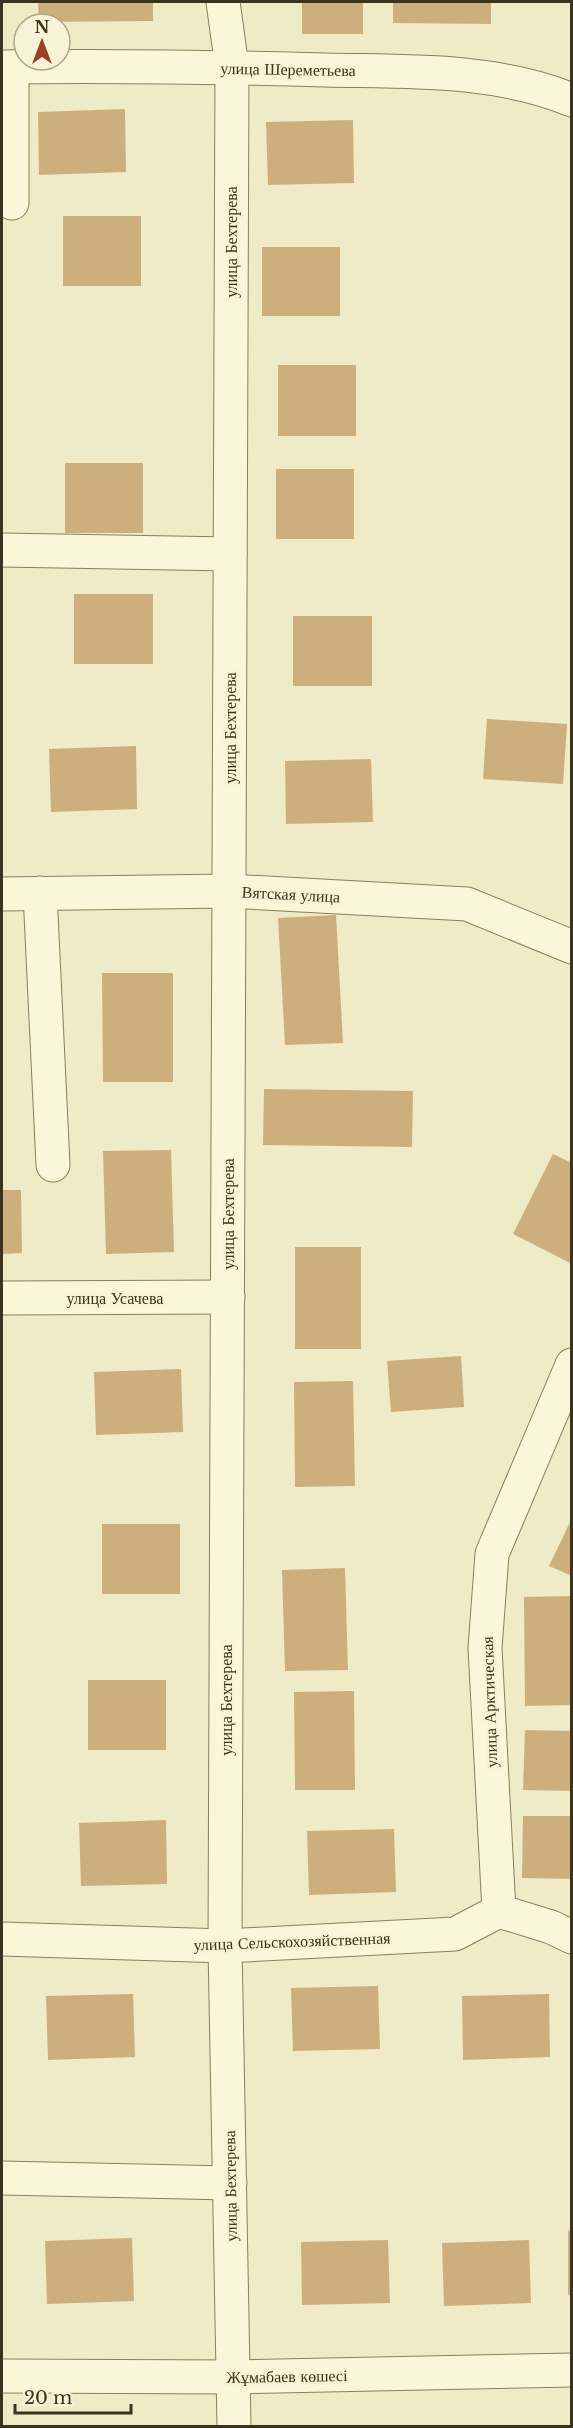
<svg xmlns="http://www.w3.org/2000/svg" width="573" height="2428" viewBox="0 0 573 2428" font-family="'Libre Baskerville',serif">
	<rect width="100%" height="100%" fill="#efebc7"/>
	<g fill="#cdae7d">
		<polygon points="38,2 153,2 153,21 39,22"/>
		<rect x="302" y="2" width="61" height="32"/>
		<polygon points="393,2 491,2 491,24 393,23"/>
		<polygon points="125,109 126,172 39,175 38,112"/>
		<polygon points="353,120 354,183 268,185 266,122"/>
		<rect x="63" y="216" width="78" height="70"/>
		<rect x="262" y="247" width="78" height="69"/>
		<rect x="278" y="365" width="78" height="71"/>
		<rect x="65" y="463" width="78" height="70"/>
		<rect x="276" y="469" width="78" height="70"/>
		<rect x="74" y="594" width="79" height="70"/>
		<rect x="293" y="616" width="79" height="70"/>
		<polygon points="487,719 567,724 563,784 483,779"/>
		<polygon points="136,746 137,809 51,812 49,749"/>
		<polygon points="371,759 373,822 286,824 285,761"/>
		<polygon points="336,915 343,1043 285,1045 278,918"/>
		<polygon points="102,973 173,973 173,1082 103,1082"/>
		<polygon points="264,1089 413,1091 412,1147 263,1145"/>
		<polygon points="171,1150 174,1252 106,1254 103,1151"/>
		<polygon points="553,1154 572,1163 572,1264 513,1234"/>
		<polygon points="2,1190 21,1190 22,1253 2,1254"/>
		<rect x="295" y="1247" width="66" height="102"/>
		<polygon points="461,1356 464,1407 391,1412 387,1361"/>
		<polygon points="181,1369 183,1432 96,1435 94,1372"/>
		<polygon points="353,1381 355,1486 295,1487 294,1382"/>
		<polygon points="572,1518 572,1576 549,1566"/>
		<rect x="102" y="1524" width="78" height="70"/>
		<polygon points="345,1568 348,1670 285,1671 282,1570"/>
		<polygon points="572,1596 572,1705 525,1706 524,1597"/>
		<rect x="88" y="1680" width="78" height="70"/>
		<polygon points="354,1691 355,1790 295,1790 294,1692"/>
		<polygon points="525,1730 572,1731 572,1791 523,1790"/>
		<polygon points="523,1816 572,1816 572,1879 522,1878"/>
		<polygon points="166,1820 167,1884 81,1886 79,1823"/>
		<polygon points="394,1829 396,1892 309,1895 307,1831"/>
		<polygon points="378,1986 380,2049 293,2051 291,1988"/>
		<polygon points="133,1994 135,2057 48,2060 46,1996"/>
		<polygon points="549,1994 550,2057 463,2060 462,1996"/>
		<polygon points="572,2230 572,2295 568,2295 568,2231"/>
		<polygon points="132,2238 134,2301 47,2304 45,2241"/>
		<polygon points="388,2240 390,2303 302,2305 301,2242"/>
		<polygon points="529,2240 531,2303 444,2306 442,2243"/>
	</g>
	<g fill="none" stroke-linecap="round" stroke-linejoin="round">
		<defs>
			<g id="minor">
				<polyline points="223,2 232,67 225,1946 234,2426"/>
				<path d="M2,67C109,66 217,67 325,70C407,72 494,68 572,100"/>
				<polyline points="12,67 12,203"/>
				<polyline points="2,550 230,554"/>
				<polyline points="40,893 53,1165"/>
				<polyline points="2,894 229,891 467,904 572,947"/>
				<polyline points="2,1298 228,1297"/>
				<polyline points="499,1911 485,1648 492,1554 572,1365"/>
				<polyline points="2,1939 225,1946 455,1934 499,1911 551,1927 572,1937"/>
				<polyline points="2,2178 230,2183"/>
				<polyline points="2,2376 234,2377 572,2370"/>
			</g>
		</defs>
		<use href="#minor" stroke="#8b7e5c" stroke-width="35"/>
		<use href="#minor" stroke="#f9f6da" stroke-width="33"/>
	</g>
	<g text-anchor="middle" stroke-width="6" stroke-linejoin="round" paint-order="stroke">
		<g font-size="16" fill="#3b3220" stroke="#f6f3d6">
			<text transform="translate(288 69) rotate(1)" y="6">улица Шереметьева</text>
			<text transform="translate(231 242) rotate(-90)" y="6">улица Бехтерева</text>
			<text transform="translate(230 728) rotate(-90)" y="6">улица Бехтерева</text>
			<text transform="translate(291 894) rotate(3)" y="6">Вятская улица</text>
			<text transform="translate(228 1214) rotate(-90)" y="6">улица Бехтерева</text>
			<text x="115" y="1304">улица Усачева</text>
			<text transform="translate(226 1700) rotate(-90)" y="6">улица Бехтерева</text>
			<text transform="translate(489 1702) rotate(-92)" y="6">улица Арктическая</text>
			<text transform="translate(292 1941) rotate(-2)" y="6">улица Сельскохозяйственная</text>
			<text transform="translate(230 2186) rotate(-91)" y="6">улица Бехтерева</text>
			<text transform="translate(287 2376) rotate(-1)" y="6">Жұмабаев көшесі</text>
		</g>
	</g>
	<rect width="573" height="2428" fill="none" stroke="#3b3220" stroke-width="6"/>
	<g transform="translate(42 42)"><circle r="28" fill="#f6f3d6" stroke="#aba68d" stroke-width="1.5"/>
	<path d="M0-4.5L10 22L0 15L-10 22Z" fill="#9a402b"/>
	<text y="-9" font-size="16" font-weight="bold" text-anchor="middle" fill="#3b3220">N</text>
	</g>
	<path d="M15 2404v9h116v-9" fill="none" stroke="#3b3220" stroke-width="3"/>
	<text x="24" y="2404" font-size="18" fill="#3b3220" stroke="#f6f3d6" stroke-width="4.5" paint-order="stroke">20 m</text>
</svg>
